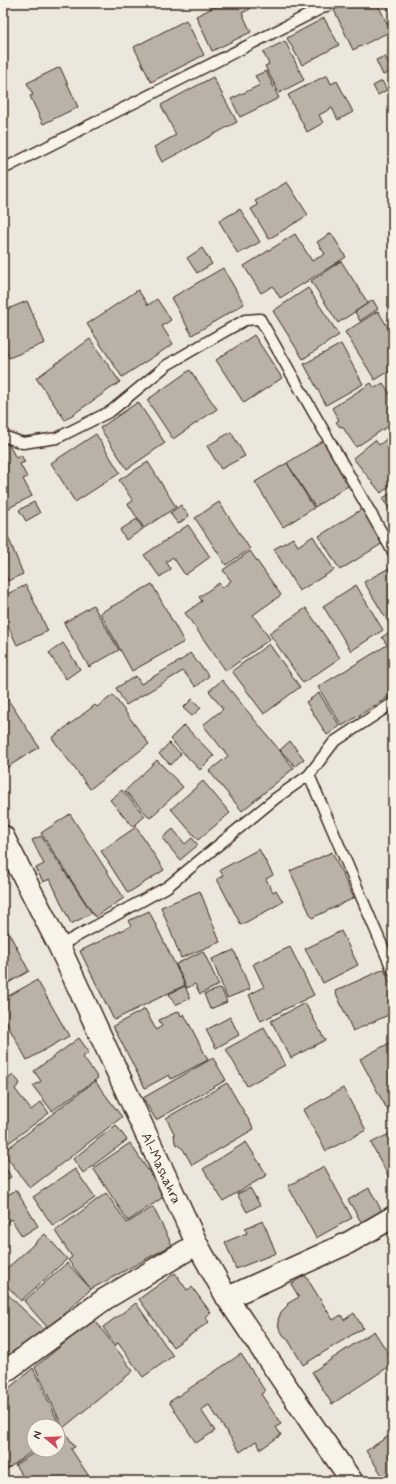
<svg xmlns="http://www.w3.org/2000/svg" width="396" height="1484" viewBox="0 0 396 1484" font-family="Mynerve,sans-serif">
	<rect width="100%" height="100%" fill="#ece7dc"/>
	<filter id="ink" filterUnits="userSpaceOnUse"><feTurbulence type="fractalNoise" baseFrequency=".025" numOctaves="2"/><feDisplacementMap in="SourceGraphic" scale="8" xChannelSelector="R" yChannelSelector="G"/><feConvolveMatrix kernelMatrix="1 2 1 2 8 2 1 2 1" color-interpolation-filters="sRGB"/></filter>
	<g filter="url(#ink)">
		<g fill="#bab2a7" stroke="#3b2a1e">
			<polygon points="223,3 247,3 250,9 242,13 251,32 212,51 196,16"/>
			<polygon points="347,3 377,3 391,31 353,50 334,10"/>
			<polygon points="386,3 393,3 393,17"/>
			<polygon points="324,18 339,45 302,65 287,38"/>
			<polygon points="186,20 204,55 151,82 134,47"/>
			<polygon points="285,41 304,80 279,93 265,66 269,64 263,52"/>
			<polygon points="385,56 392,71 383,75 376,60"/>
			<polygon points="60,67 78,107 43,124 30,96 33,95 27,83"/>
			<polygon points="266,71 279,98 240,117 231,99 260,85 255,76"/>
			<polygon points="327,75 331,84 337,81 353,112 338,120 332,108 319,115 323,123 307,132 288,95"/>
			<polygon points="213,77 237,122 162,162 154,147 176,135 161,105"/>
			<polygon points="382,81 387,90 378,95 373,86"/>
			<polygon points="287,182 308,215 269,239 251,209 258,205 255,201"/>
			<polygon points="240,209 260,242 238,254 219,221"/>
			<polygon points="331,233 346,257 280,298 273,286 261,293 244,266 295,234 312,261 325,254 317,242"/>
			<polygon points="202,248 212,264 197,273 187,258"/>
			<polygon points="341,261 368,303 338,323 311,281"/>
			<polygon points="223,268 244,304 192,335 171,298"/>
			<polygon points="308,288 339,335 303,359 273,311"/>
			<polygon points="138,290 148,305 157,299 171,320 162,326 173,344 122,377 87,324"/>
			<polygon points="373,300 378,309 360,321 355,312"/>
			<polygon points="27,301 45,343 9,358 3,343 3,311"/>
			<polygon points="378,311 393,336 393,347 388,351 393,359 393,369 375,380 345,332"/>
			<polygon points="254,335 282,378 244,403 216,360"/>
			<polygon points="90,339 120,382 65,420 36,378"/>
			<polygon points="341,344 363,384 326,405 304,364"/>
			<polygon points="190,370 217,409 173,439 147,400"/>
			<polygon points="371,383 375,388 383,383 393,398 393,406 390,407 393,412 393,423 356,447 342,426 340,427 336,422 339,420 332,408"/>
			<polygon points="138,402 165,443 127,469 100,428"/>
			<polygon points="231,432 245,456 221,469 207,446"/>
			<polygon points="96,434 120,473 75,502 51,463"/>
			<polygon points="389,437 391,441 393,439 393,483 381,493 353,458 375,440 379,445"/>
			<polygon points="324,440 351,484 315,507 287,463"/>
			<polygon points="8,443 16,458 21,455 25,462 20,464 27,477 23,479 32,496 3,511 3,445"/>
			<polygon points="148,462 176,507 144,528 128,504 133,501 119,480"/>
			<polygon points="287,463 314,508 283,527 255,482"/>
			<polygon points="393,491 393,513 382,499"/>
			<polygon points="34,502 40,513 26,521 19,510"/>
			<polygon points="219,502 250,549 226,565 195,518"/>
			<polygon points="181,505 189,516 178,524 170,513"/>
			<polygon points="362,509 383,543 340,570 319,536"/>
			<polygon points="137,519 143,529 126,540 120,530"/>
			<polygon points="188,525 210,557 185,575 173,557 166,562 171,569 160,577 144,555"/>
			<polygon points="5,529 23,574 8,581 6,576 3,578 3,530"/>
			<polygon points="313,536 334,570 299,591 274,549 293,538 298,546"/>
			<polygon points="250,551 281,595 253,615 270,639 226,671 185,613 202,601 199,597 219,583 222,588 231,581 223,570"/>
			<polygon points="389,568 393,575 393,630 364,582"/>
			<polygon points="152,584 184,642 132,671 100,613"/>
			<polygon points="26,585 48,631 17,645 3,615 3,596"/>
			<polygon points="356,585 383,630 351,651 323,606"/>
			<polygon points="93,605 119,650 89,667 64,623"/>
			<polygon points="306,608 340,658 303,683 269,633"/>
			<polygon points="392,631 393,633 393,694 342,726 318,687 387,645 382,637"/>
			<polygon points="63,643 80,669 66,679 49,653"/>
			<polygon points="269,644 300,687 264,714 232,671"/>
			<polygon points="190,653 209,676 196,687 183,671 126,705 116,688 136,676 141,684 183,659"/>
			<polygon points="222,680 294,768 242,811 209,771 228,756 203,725 223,709 209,691"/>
			<polygon points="3,692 39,747 3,770"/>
			<polygon points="319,693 340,726 327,735 306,702"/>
			<polygon points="113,695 149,744 90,789 52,738 95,705 97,707"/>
			<polygon points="192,699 201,708 192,716 183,708"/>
			<polygon points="184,725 214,756 200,770 170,739"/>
			<polygon points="290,741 304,759 295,766 280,750"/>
			<polygon points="169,743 181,754 171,765 159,754"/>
			<polygon points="157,760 183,787 150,818 125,791"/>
			<polygon points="203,781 230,813 198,840 171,809"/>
			<polygon points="122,790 145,816 133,827 110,800"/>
			<polygon points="70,814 124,898 95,917 41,833"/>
			<polygon points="136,827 164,870 128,893 101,851"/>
			<polygon points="173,829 185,844 192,838 198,845 180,860 162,838"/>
			<polygon points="41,836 92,913 71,924 50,879 43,882 36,868 44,864 32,840"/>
			<polygon points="259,849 273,875 266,879 273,892 276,890 283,902 241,925 217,879 223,876 220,870"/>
			<polygon points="332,852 354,898 312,918 290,871"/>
			<polygon points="200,891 220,942 181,958 161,907"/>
			<polygon points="149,911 185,985 114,1020 80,951 131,926 128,921"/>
			<polygon points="3,922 29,971 3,986"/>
			<polygon points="341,931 358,965 323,983 305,949"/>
			<polygon points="290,947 314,995 261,1021 249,995 264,987 253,964"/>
			<polygon points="234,950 250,989 227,998 212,959"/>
			<polygon points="203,951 219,985 200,994 195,984 187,988 176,964"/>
			<polygon points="384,969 393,989 393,1013 353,1031 335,991"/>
			<polygon points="37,980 69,1036 27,1060 3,1017 3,999"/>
			<polygon points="185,986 190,998 175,1005 169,994"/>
			<polygon points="221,988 227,1002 210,1009 204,994"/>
			<polygon points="305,1003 325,1040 291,1058 271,1021"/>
			<polygon points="145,1009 156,1030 162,1026 159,1020 179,1011 181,1016 184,1014 208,1060 171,1079 169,1075 145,1088 113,1026"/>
			<polygon points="230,1017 239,1035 216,1048 206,1030"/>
			<polygon points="264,1028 285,1065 247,1086 226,1049"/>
			<polygon points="79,1038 89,1052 83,1057 98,1078 52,1111 33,1086 41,1081 34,1071"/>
			<polygon points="393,1041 393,1109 388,1111 360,1059"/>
			<polygon points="213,1058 226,1080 156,1120 143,1098"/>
			<polygon points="13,1075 20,1083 15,1089 31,1110 41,1102 49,1113 3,1147 3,1079 5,1081"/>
			<polygon points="95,1081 122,1117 30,1188 3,1152"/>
			<polygon points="227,1083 254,1129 192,1165 183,1149 175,1143 174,1133 166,1118"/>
			<polygon points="343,1088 366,1130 326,1151 303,1110"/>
			<polygon points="116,1125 127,1140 83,1173 73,1159"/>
			<polygon points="393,1132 393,1185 371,1143"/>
			<polygon points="246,1142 267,1175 223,1201 203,1169"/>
			<polygon points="130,1143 165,1196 128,1221 93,1168"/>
			<polygon points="3,1163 11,1177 3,1182"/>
			<polygon points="324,1166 352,1218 316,1238 288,1186"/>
			<polygon points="75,1169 95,1198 53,1226 33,1197"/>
			<polygon points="250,1188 260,1205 247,1212 237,1194"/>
			<polygon points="369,1188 383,1213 363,1225 348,1200"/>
			<polygon points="16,1190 38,1226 22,1236 11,1219 3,1225 3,1198"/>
			<polygon points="106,1193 127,1223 153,1207 172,1245 91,1289 68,1260 72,1257 55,1231"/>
			<polygon points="263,1221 276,1253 236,1269 225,1242 247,1233 245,1228"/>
			<polygon points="45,1234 67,1259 21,1301 3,1281 3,1272"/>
			<polygon points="67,1263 91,1289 48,1328 24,1301"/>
			<polygon points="175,1273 187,1290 192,1287 211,1313 205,1317 209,1322 173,1347 139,1299"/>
			<polygon points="305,1275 333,1320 341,1315 344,1320 354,1313 363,1328 303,1365 287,1338 284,1336 279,1328 278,1320 281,1312 288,1305 287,1304 299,1297 291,1284"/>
			<polygon points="3,1290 46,1331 13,1358 3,1348"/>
			<polygon points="136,1303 173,1356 143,1377 118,1343 115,1345 103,1327"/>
			<polygon points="94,1319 133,1371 63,1428 35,1367"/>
			<polygon points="374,1331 393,1361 393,1364 332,1404 312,1372"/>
			<polygon points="241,1354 265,1391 261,1394 281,1424 276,1427 281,1435 261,1449 256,1441 240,1452 209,1405 201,1410 215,1431 196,1443 169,1402"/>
			<polygon points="33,1368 62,1430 58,1433 58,1426 34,1426 34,1450 6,1470 3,1466 3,1393"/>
			<polygon points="65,1432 75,1447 71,1449 92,1481 26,1481 15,1465 38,1450 58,1450 58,1436"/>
			<polygon points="393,1433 393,1476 386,1481 366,1451"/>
			<polygon points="3,1470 10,1481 3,1481"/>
		</g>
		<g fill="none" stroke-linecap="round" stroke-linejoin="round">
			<defs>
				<g id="lane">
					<polyline points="3,169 332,3"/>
					<polyline points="3,436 23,443 57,438 111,411 167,365 222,333 245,320 260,319 393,552"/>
					<polyline points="309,775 393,971"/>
					<polyline points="59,946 167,887 276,798 309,775 334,742 393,703"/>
				</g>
				<g id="street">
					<path id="s1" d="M3,836L59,946L197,1244L227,1298L316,1430L352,1481"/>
					<polyline points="227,1298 348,1243 393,1217"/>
					<polyline points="3,1373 105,1299 197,1244"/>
				</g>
			</defs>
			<use href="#lane" stroke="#3b2a1e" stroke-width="13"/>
			<use href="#street" stroke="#3b2a1e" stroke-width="24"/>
			<use href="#lane" stroke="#f7f3e8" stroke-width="10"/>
			<use href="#street" stroke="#f7f3e8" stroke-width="21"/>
		</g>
	</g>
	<g text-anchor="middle" stroke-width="4" stroke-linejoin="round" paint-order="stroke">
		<g font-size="14" fill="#3b2a1e" stroke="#f7f3e8">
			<text dy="5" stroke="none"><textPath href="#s1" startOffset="368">Al-Mashahra</textPath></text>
		</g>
	</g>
	<rect width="396" height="1484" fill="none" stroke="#f7f3e8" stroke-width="16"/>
	<rect x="8" y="8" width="380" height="1468" fill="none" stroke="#3b2a1e" stroke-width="1.5" filter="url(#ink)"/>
	<g transform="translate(46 1438) rotate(289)"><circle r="19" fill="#f7f3e8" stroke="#aca397"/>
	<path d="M0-3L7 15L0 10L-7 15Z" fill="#d1495b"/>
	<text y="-6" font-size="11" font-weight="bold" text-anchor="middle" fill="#3b2a1e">N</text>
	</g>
</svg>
